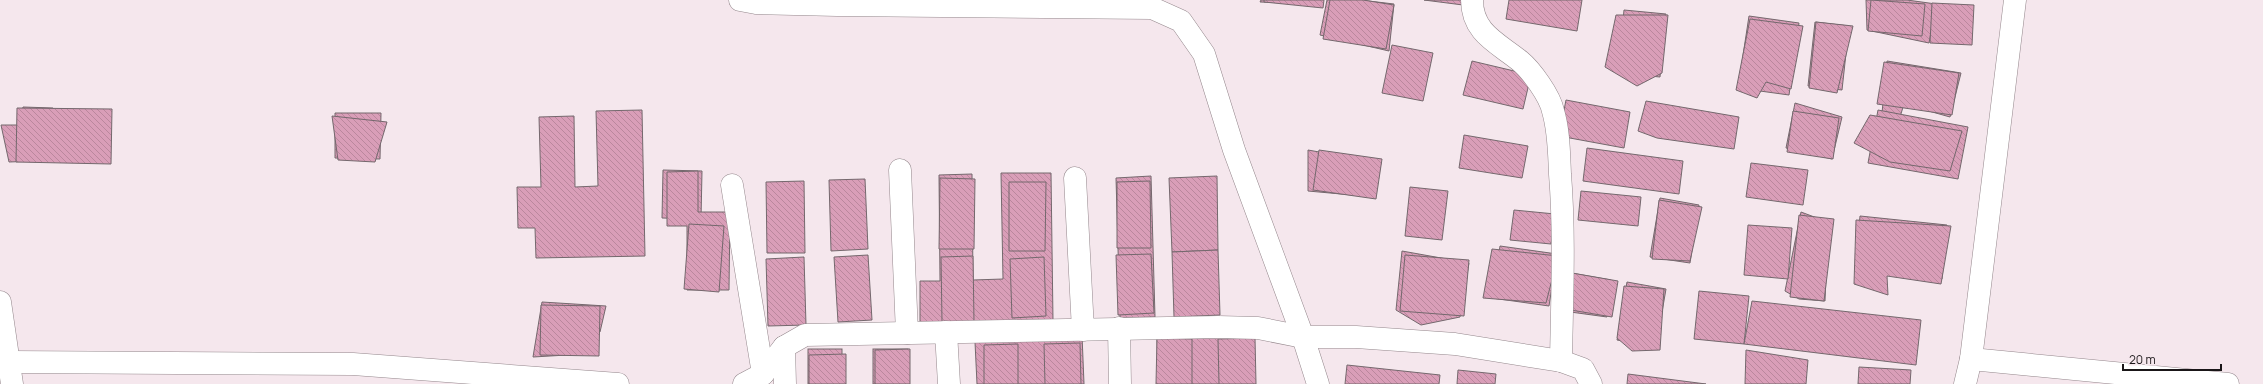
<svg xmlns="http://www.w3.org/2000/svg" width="2263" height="384" viewBox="0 0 2263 384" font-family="Manrope,sans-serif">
	<defs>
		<pattern id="building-back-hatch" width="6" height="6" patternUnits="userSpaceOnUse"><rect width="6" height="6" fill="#d99eb8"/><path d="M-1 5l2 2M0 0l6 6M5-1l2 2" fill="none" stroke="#ba879d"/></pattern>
	</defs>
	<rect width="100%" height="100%" fill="#f5e7ed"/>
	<g fill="url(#building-back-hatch)" stroke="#74686d">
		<polygon points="1261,0 1315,0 1313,4 1260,2"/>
		<polygon points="1264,0 1324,0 1323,8 1264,2"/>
		<polygon points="1327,0 1360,0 1394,4 1389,51 1320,35"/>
		<polygon points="1330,0 1363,0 1394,5 1386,49 1323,39"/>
		<polygon points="1424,0 1463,0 1463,5"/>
		<polygon points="1509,0 1582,0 1577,31 1506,19"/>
		<polygon points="1866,0 1907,0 1936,4 1929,43 1867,30"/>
		<polygon points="1871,0 1925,4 1922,36 1868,31"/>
		<polygon points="1932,3 1974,5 1972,45 1930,43"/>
		<polygon points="1624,10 1666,14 1660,77 1618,73"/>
		<polygon points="1616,15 1668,15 1662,73 1637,86 1605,67"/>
		<polygon points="1749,16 1799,23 1789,95 1738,88"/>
		<polygon points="1750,19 1803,26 1791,89 1766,82 1757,98 1736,90"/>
		<polygon points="1815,22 1849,26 1842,90 1808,86"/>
		<polygon points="1816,22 1853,26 1837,93 1809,88"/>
		<polygon points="1392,45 1433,53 1423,101 1382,93"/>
		<polygon points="1472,61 1531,75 1523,109 1463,95"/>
		<polygon points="1887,61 1961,73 1950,117 1904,104 1900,117 1882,113"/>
		<polygon points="1884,62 1959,73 1952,115 1877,104"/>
		<polygon points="1566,100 1630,112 1624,148 1559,136"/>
		<polygon points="1646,101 1739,117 1734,149 1657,138 1638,131"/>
		<polygon points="1795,103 1842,117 1832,159 1786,148"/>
		<polygon points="23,107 53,108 58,127 93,121 91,159 9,162 1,125 19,125"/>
		<polygon points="17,108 112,109 111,164 16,162"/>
		<polygon points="642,110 645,256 536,258 535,228 518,228 517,187 541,187 539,117 574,116 575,187 598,186 596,111"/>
		<polygon points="1878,110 1968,127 1958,179 1868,163"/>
		<polygon points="1793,111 1839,118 1833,159 1787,152"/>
		<polygon points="335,113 381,113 380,159 335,158"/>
		<polygon points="1870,115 1962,131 1950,171 1890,162 1854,143"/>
		<polygon points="332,116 387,122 375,162 338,160"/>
		<polygon points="1464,135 1528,146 1522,178 1459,168"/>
		<polygon points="1587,148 1683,161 1679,194 1583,181"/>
		<polygon points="1308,150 1381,163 1374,197 1308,191"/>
		<polygon points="1319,150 1382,159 1376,199 1313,190"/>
		<polygon points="1751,163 1808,170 1803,205 1746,197"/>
		<polygon points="663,170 702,171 701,219 662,218"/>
		<polygon points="698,171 698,212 730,212 729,290 687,290 687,226 667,226 667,172"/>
		<polygon points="1001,173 1051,173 1053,321 920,323 920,281 940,281 939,175 972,174 973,280 1003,279"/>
		<polygon points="1151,176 1155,317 1120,318 1116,178"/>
		<polygon points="1217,176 1218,250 1172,252 1169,178"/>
		<polygon points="940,178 975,179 974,249 939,249"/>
		<polygon points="865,179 868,249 831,251 829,180"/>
		<polygon points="804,181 805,253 767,253 766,182"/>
		<polygon points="1150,181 1151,248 1117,248 1117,182"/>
		<polygon points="1009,182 1046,182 1045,251 1009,251"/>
		<polygon points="1410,187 1448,191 1442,240 1405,236"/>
		<polygon points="1581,191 1641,197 1638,226 1578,220"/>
		<polygon points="1660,198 1699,205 1690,263 1650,257"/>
		<polygon points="1659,200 1702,207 1690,261 1652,259"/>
		<polygon points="1514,210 1555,214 1551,244 1510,240"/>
		<polygon points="1801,212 1825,221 1827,250 1825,301 1799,299 1785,291"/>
		<polygon points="1799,215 1834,219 1824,301 1790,297"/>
		<polygon points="1860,216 1947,225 1942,279 1855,270"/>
		<polygon points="1856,220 1951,226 1941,284 1887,276 1888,295 1854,284"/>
		<polygon points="689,224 724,226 719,292 684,289"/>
		<polygon points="1748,225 1792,228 1788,279 1744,275"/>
		<polygon points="1500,246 1557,254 1549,306 1492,298"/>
		<polygon points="1492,249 1558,256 1546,303 1483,298"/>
		<polygon points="1218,250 1220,315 1174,317 1172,252"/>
		<polygon points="1402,251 1469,263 1460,317 1421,325 1396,310"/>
		<polygon points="1151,254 1154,313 1118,315 1116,255"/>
		<polygon points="868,255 872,320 838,322 834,257"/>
		<polygon points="1405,255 1469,260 1464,316 1400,311"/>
		<polygon points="973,256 974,322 942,322 941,257"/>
		<polygon points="804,257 806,325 768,326 766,259"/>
		<polygon points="1044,257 1046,316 1012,318 1010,259"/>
		<polygon points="1571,273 1611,280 1607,317 1563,311"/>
		<polygon points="1572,273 1618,281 1612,317 1565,309"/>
		<polygon points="1627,282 1666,289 1656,347 1617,340"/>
		<polygon points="1624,286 1664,289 1660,350 1632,351 1617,338"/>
		<polygon points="1699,291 1749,296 1744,344 1694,339"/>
		<polygon points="1752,301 1921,320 1916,365 1744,344"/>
		<polygon points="542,302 606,306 600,332 585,335 584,354 533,357"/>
		<polygon points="541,305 600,306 599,356 540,355"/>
		<polygon points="1082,335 1084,384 977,384 975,342"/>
		<polygon points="1253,337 1254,384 1158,384 1157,339"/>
		<polygon points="1157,338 1192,339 1192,384 1156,384"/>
		<polygon points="1255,338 1256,384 1219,384 1218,339"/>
		<polygon points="1080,343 1081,384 1045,384 1044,344"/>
		<polygon points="1018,344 1018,384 984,384 984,345"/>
		<rect x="808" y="349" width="34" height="35"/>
		<rect x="873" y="349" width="35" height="35"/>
		<polygon points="910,349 910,384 875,384 875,350"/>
		<polygon points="1746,350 1808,360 1806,384 1745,384"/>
		<polygon points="846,354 846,384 809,384 809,355"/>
		<polygon points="1347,365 1440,375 1439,384 1345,384"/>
		<polygon points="1859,367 1911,370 1910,384 1858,384"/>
		<polygon points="1458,370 1496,374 1495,384 1457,384"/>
		<polygon points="1628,374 1706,384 1627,384"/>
	</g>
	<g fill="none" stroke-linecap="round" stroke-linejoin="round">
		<defs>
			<g id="minor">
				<polyline points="740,0 756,3 837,5 1152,8 1181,21 1204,54 1234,150 1303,337 1318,384"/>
				<path d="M1472,0C1472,33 1498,43 1520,61C1531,70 1550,96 1553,111C1559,131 1559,153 1560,174C1565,236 1562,298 1561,361"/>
				<polyline points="900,170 907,333"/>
				<polyline points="1075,178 1083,330"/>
				<polyline points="732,185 763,374"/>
				<polyline points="0,302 12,384"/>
				<polyline points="1119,328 1120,384"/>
				<polyline points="946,332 949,384"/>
				<polyline points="784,347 785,384"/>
				<polyline points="1971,359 2228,384"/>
				<polyline points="9,362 353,364 618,384"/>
				<polyline points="744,384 763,374 784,347 805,335 1218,327 1258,328 1303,337 1356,337 1455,344 1561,361 1583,369 1591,384"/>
				<polyline points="1965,384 1971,359 2015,0"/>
			</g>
		</defs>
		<use href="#minor" stroke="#94878c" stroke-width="23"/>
		<use href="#minor" stroke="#fff" stroke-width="22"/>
	</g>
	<path d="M2123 364v6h98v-6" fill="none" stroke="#1a1618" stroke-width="2"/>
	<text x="2129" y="364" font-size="12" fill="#1a1618" stroke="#f5e7ed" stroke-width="3" paint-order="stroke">20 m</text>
</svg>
